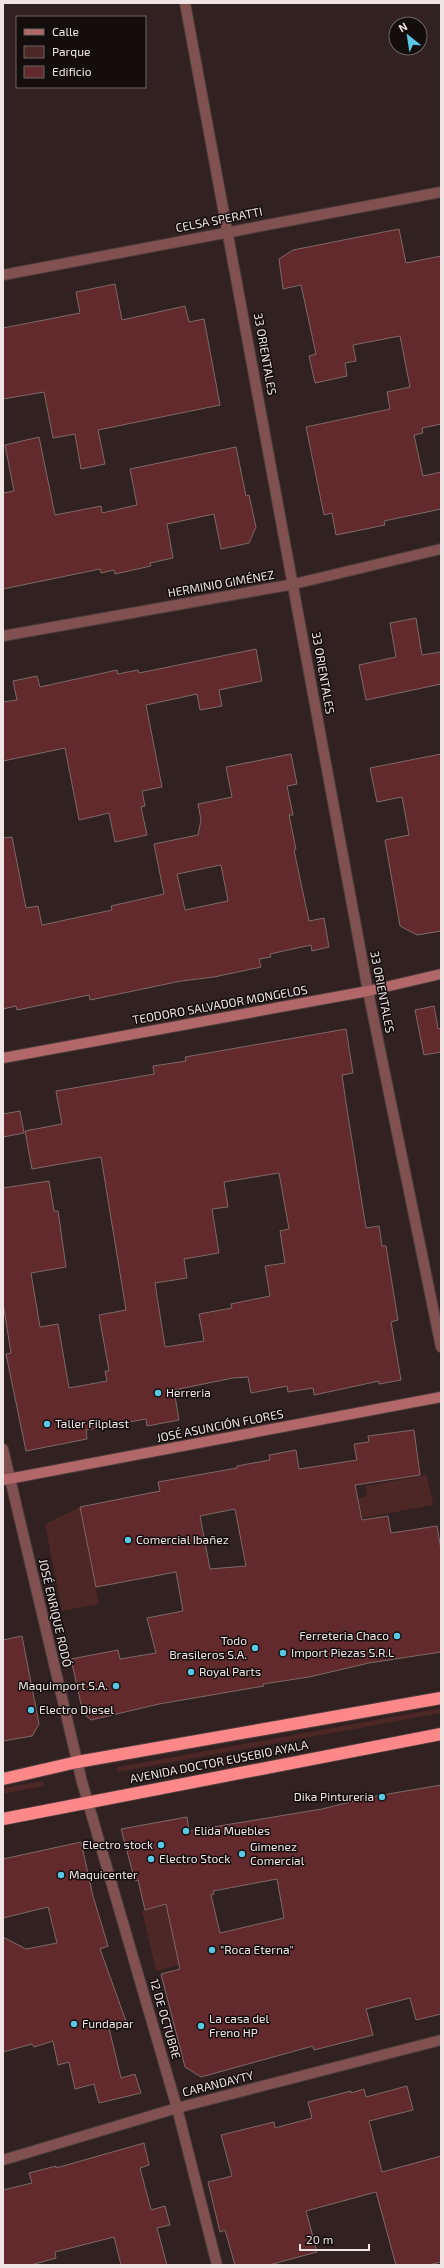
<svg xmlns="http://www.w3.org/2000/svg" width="444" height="2268" viewBox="0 0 444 2268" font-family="'Exo 2',sans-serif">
	<rect width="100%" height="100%" fill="#322121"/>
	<g fill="#4d2626">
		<polygon points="427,1475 433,1505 363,1518 358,1498 367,1496 365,1486"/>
		<polygon points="80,1507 99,1604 62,1611 45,1524"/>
		<polygon points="441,1708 441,1713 118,1772 116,1770 118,1767"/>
		<polygon points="42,1781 44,1784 43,1786 3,1794 3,1788"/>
		<polygon points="181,1901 205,1914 170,1922 179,1965 156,1971 142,1911"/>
	</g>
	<g fill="#622a2c" stroke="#7d6968" fill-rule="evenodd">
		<polygon points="399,229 406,263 441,256 441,424 422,428 423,433 414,435 423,476 441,472 441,509 384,521 385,525 336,535 332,513 324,515 306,427 390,409 387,392 410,387 400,336 353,345 356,361 345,363 347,376 315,383 309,356 316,354 301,285 283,289 279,259 293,250"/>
		<polygon points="115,284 122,320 185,306 189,322 204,319 220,405 98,430 105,464 81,469 75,434 53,438 44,392 3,399 3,328 80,313 76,292"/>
		<polygon points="39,437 55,515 101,506 102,513 137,505 130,469 236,447 246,496 249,495 256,527 249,543 221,549 214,514 167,524 173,558 150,563 151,566 115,574 114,570 101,573 100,569 3,589 3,493 14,491 5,445"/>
		<polygon points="416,618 422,655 441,652 441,684 366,700 359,665 396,657 390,623"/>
		<polygon points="256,649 262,681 219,690 222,706 200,710 197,694 146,705 162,787 142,791 145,806 141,807 147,835 115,842 109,813 79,820 65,748 3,761 3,702 17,700 13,681 37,676 40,687 117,670 118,674 138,670 139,673"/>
		<path d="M291,754L297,784L287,786L293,815H289L296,849L294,850L309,921L324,918L329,947L312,951L311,945L270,954L271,957L259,959L261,967L214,977L181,981L90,1000L89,995L17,1010L16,1006L3,1009V838L12,837L26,908L38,906L42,925L112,910L111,906L164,894L154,844L198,835L201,820L198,804L232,797L226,767ZM221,865L228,901L185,910L177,874Z"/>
		<polygon points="441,754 441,931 417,935 400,926 385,840 409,835 402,797 377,802 370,768"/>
		<polygon points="434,1006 438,1029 441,1028 441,1052 424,1055 415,1010"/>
		<path d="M346,1029L353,1073L342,1075L346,1103L366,1228L379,1226L382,1246H386L398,1320L391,1322L401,1380L379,1384V1381L314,1395L313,1388L288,1392L287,1386L251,1393L248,1377L233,1378L174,1390L179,1420L147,1426L146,1419L86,1430L87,1439L26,1451L6,1354L11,1353L3,1303V1188L49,1181L54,1211H58L66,1267L31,1273L40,1327L58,1324L69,1388L107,1381L105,1371H109L99,1315L126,1310L101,1157L32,1169L25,1131L62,1124L56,1091L154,1074L153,1066L186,1061L185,1057ZM279,1173L289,1229L280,1231L285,1263L265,1266L270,1296L231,1304L232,1308L199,1314L204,1341L165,1347L155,1283L187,1278L184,1259L219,1253L212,1209L228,1207L224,1182Z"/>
		<polygon points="20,1111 24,1133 3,1137 3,1114"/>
		<path d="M414,1430L420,1475L355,1485L362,1520L388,1516L391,1533L437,1526L441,1550V1652L369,1663L309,1677L263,1684L264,1686L159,1704L91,1720L83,1713L71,1659L118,1650L120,1659L156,1653L147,1618L183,1611L176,1572L96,1587L80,1507L160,1491L158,1482L237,1468V1466L270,1460L269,1455L296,1450L299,1469L357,1460L354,1444L369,1442L368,1436ZM235,1509L246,1566L210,1569L200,1516Z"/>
		<polygon points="22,1636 39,1724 32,1736 3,1741 3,1640"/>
		<path d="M441,1785V2014L416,2020L410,1998L366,2009L373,2035L314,2050L313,2046L201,2077L185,2067L161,1974L180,1969L166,1904L145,1910L138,1880L135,1881L121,1829L187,1817L189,1831L322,1809L354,1801L353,1800ZM277,1879L284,1918L220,1933L211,1895L214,1894L213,1891Z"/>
		<polygon points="81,1842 93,1896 108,1946 100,1949 126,2021 108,2024 121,2078 135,2074 141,2093 99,2103 94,2084 75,2089 69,2062 58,2065 53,2041 34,2047 32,2044 3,2052 3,1937 26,1949 57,1943 48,1907 3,1918 3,1859"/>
		<polygon points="407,2086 413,2110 369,2121 382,2172 441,2156 441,2262 428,2265 396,2265 376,2192 306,2211 317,2252 269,2265 235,2265 225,2230 220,2232 208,2182 232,2176 221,2135 274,2122 275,2128 312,2118 308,2102 351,2091 351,2093 364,2089 366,2097"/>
		<polygon points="144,2143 149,2165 140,2168 151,2210 165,2206 170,2225 157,2228 167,2265 121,2265 114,2237 55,2252 56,2258 31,2265 3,2265 3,2190 32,2183 29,2173 56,2166 56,2168"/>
	</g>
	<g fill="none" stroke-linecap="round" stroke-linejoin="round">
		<defs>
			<g id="street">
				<polyline points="185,3 368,991 441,1347"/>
				<polyline points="3,275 441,192"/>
				<polyline points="3,636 294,584 441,549"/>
				<polyline points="3,1449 82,1782 177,2108 217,2265"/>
				<polyline points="3,2160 177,2108 441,2040"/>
			</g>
			<g id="secondary">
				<polyline points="3,1058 368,991 441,974"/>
				<polyline points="3,1480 441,1397"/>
			</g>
			<g id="highway">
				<polyline points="3,1779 77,1762 441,1698"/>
				<polyline points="3,1819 441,1734"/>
			</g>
		</defs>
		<use href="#street" stroke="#4d3c3c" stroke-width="12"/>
		<use href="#secondary" stroke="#4d3c3c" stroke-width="12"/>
		<use href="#highway" stroke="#4d3c3c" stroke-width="14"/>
		<use href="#street" stroke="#805150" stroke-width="10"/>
		<use href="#secondary" stroke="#b26768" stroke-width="10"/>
		<use href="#highway" stroke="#fc8889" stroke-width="12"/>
	</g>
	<g fill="#59c8e4" stroke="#140d0d" stroke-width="1.5">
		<circle cx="158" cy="1393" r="4"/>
		<circle cx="47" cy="1424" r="4"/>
		<circle cx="128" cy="1540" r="4"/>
		<circle cx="397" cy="1636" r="4"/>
		<circle cx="255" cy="1648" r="4"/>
		<circle cx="283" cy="1653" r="4"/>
		<circle cx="191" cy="1672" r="4"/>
		<circle cx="116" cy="1686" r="4"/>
		<circle cx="31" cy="1710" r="4"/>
		<circle cx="382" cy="1797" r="4"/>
		<circle cx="186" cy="1831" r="4"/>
		<circle cx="161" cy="1845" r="4"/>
		<circle cx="242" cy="1854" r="4"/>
		<circle cx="151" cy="1859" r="4"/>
		<circle cx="61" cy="1875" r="4"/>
		<circle cx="212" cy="1950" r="4"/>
		<circle cx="74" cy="2024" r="4"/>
		<circle cx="201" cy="2026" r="4"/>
	</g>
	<g text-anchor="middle" stroke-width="3" stroke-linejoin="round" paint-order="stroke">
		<g font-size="12" fill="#f0e5e4" stroke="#140d0d">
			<text transform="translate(219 220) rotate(-11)" y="4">CELSA SPERATTI</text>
			<text transform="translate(265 354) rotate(80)" y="4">33 ORIENTALES</text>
			<text transform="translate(221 584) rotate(-10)" y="4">HERMINIO GIMÉNEZ</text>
			<text transform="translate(323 673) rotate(80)" y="4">33 ORIENTALES</text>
			<text transform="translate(382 992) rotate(79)" y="4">33 ORIENTALES</text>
			<text transform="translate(220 1005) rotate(-10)" y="4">TEODORO SALVADOR MONGELOS</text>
			<text transform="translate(220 1426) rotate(-11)" y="4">JOSÉ ASUNCIÓN FLORES</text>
			<text transform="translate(55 1613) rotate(77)" y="4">JOSÉ ENRIQUE RODÓ</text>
			<text transform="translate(219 1762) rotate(-11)" y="4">AVENIDA DOCTOR EUSEBIO AYALA</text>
			<text transform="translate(165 2019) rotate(74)" y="4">12 DE OCTUBRE</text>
			<text transform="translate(218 2084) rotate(-14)" y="4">CARANDAYTY</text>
		</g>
		<g font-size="12" fill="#f0e5e4" stroke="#140d0d" text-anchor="start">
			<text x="166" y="1397">Herreria</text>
			<text x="55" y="1428">Taller Filplast</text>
			<text x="136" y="1544">Comercial Ibañez</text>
			<text x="389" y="1640" text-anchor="end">Ferreteria Chaco</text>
			<text x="247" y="1645" text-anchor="end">Todo<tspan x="247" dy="14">Brasileros S.A.</tspan></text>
			<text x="291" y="1657">Import Piezas S.R.L</text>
			<text x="199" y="1676">Royal Parts</text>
			<text x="108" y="1690" text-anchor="end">Maquimport S.A.</text>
			<text x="39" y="1714">Electro Diesel</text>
			<text x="374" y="1801" text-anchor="end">Dika Pintureria</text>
			<text x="194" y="1835">Elida Muebles</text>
			<text x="153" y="1849" text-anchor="end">Electro stock</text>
			<text x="250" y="1851">Gimenez<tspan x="250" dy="14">Comercial</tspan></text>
			<text x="159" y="1863">Electro Stock</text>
			<text x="69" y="1879">Maquicenter</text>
			<text x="220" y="1954">"Roca Eterna"</text>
			<text x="209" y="2023">La casa del<tspan x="209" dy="14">Freno HP</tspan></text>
			<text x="82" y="2028">Fundapar</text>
		</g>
	</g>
	<rect width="444" height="2268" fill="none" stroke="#f0e5e4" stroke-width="8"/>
	<rect x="16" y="16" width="130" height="72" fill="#140d0d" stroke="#6c6363"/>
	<rect x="24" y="29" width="20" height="6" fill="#b26768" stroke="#6c6363"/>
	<text x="52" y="36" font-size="12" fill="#f0e5e4">Calle</text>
	<rect x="24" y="46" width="20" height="12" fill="#4d2626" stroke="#6c6363"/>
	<text x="52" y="56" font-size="12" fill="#f0e5e4">Parque</text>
	<rect x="24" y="66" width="20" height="12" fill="#622a2c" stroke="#6c6363"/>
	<text x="52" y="76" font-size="12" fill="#f0e5e4">Edificio</text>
	<g transform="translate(408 36) rotate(330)"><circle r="19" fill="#140d0d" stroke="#6c6363"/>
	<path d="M0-3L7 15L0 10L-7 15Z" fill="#59c8e4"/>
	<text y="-6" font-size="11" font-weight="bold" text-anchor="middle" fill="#f0e5e4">N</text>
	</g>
	<path d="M300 2244v6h69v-6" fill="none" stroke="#f0e5e4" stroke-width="2"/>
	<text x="306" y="2244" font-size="12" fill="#f0e5e4" stroke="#140d0d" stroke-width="3" paint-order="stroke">20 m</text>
</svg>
